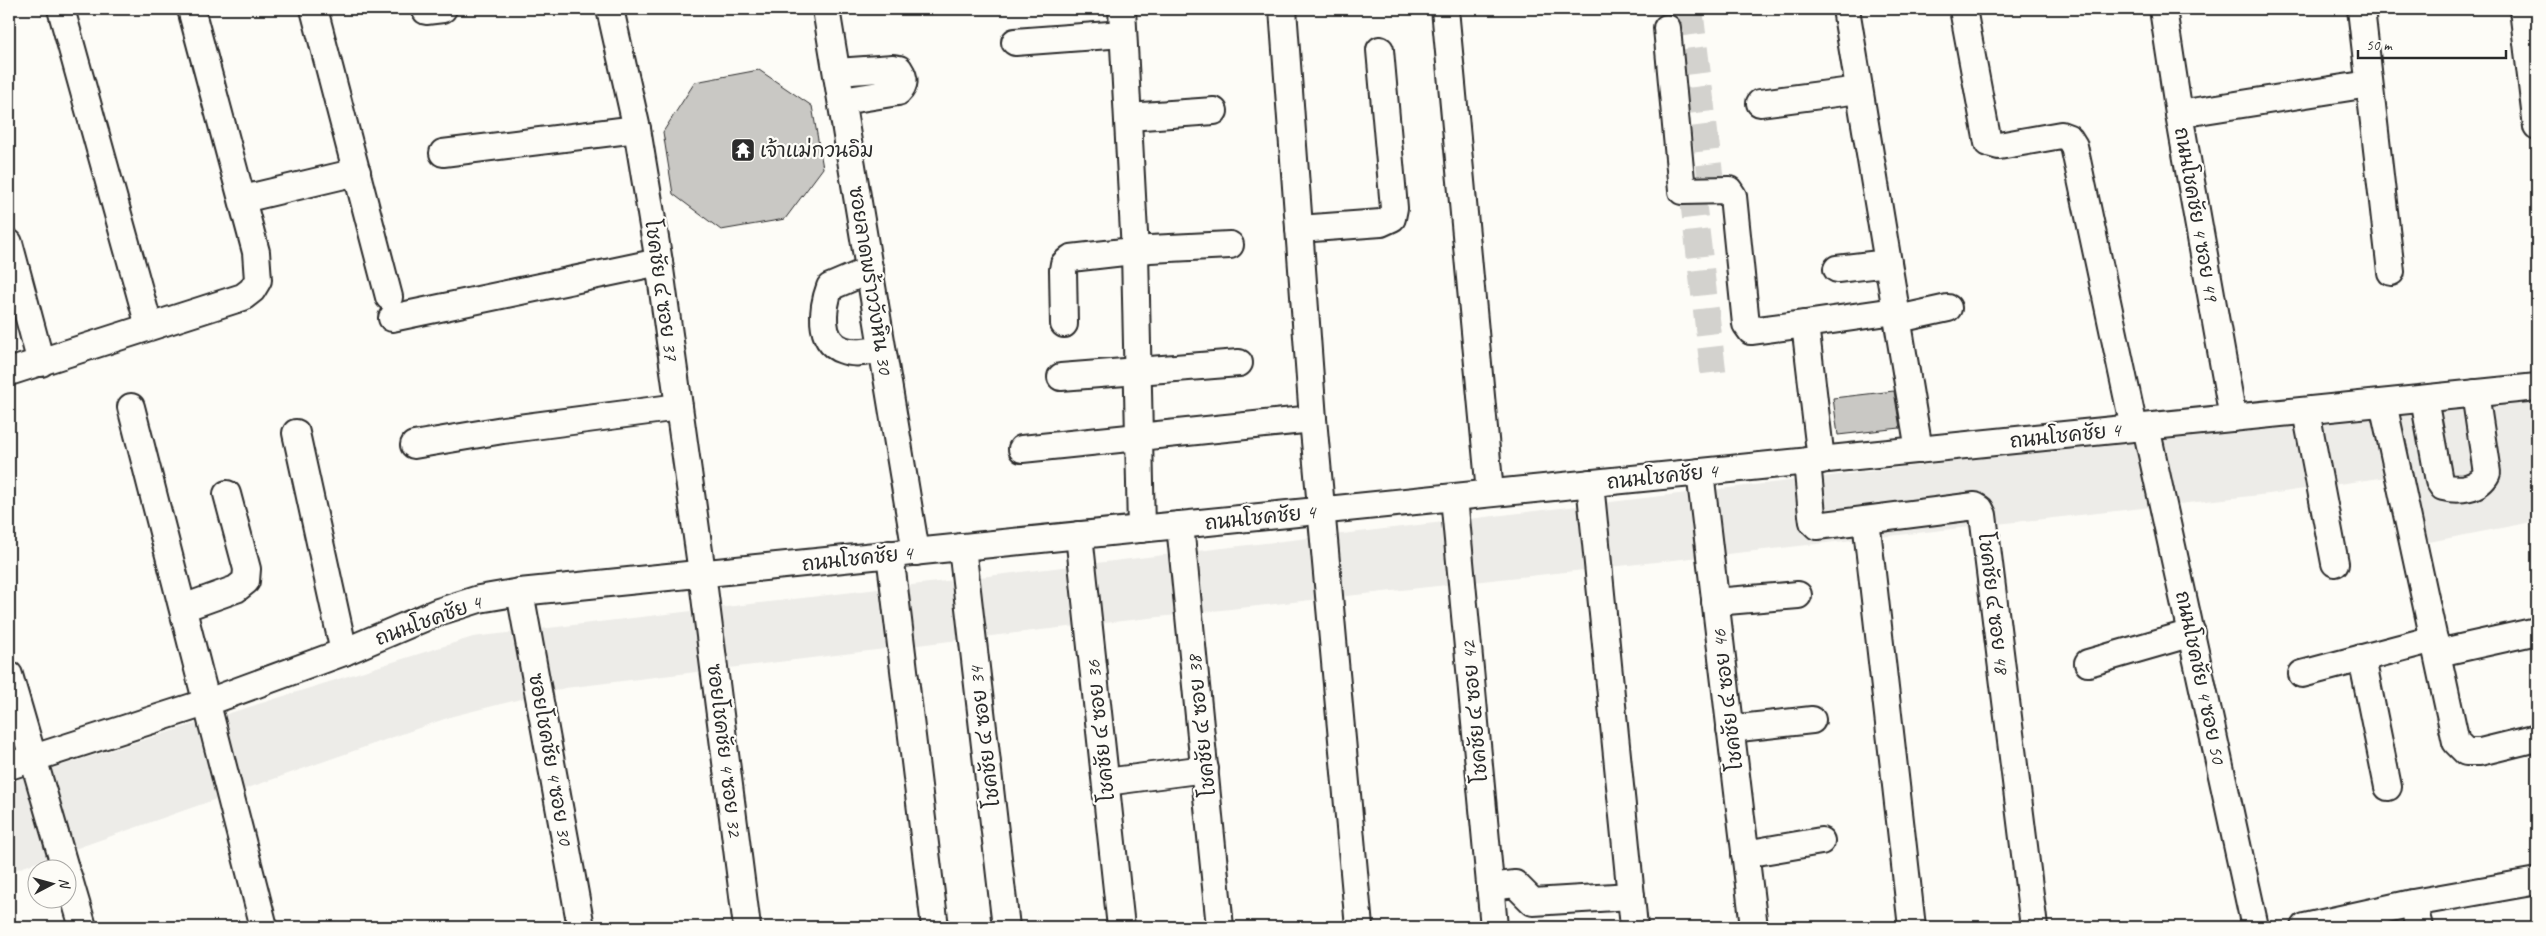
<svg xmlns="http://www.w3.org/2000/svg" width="2546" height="936" viewBox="0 0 2546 936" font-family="Caveat,'Playpen Sans Thai',sans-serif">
	<rect width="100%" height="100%" fill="#fdfcf7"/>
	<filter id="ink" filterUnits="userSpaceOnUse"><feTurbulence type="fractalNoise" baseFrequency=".02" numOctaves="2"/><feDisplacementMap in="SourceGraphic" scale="10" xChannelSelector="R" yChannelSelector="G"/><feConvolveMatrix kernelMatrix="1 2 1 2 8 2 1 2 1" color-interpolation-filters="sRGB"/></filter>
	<g filter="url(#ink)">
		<polygon fill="#edece8" points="2537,398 2537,521 2424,543 2408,474 2269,494 1032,631 565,688 453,716 9,872 9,782 473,637 1974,459"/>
		<g fill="#c9c8c4" stroke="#2b2b2b">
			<polygon points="759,70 812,106 823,168 785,219 721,230 673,194 663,132 695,82"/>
			<polygon points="1894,391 1900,428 1838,435 1833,398"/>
		</g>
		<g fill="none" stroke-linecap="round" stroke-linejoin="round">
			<g stroke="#d3d2ce" stroke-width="26" stroke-dasharray="26 13" stroke-linecap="butt">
				<polyline points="1690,9 1712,190"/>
				<polyline points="1692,192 1714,378"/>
			</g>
			<defs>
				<g id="minor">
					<polyline points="61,9 149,326"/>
					<polyline points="314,9 389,297"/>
					<polyline points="610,9 637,129 659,262 702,573 747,927"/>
					<polyline points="826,9 916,552"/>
					<polyline points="1122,9 1135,252 1141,529"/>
					<polyline points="1283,9 1313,419 1359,927"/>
					<polyline points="1445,9 1490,493"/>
					<polyline points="1846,9 1919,450"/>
					<polyline points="1963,9 1988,143 1999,146 2061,135 2069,138 2074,146 2134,428"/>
					<polyline points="2163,9 2179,114 2233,418"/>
					<polyline points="2361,9 2391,272"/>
					<polyline points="2523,9 2537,127"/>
					<polyline points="426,11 443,9"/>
					<polyline points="1667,28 1682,191 1729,190 1733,196 1746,324 1751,331 1805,324"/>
					<polyline points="1015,42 1123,34"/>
					<path d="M837,72L893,68L899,69C905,78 906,84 898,92L842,101"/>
					<polyline points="1760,103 1859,90"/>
					<polyline points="2179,114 2369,84"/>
					<polyline points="1128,117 1214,111"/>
					<polyline points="443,153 637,129"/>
					<polyline points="243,199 357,172"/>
					<polyline points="1299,229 1381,223 1392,218 1394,208 1380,50"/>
					<polyline points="9,243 41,363"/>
					<polyline points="1837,269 1888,263"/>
					<path d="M870,270L830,287C823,306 817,342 843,350C855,355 870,351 882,349"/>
					<polyline points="392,318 659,262"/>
					<polyline points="1898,319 1948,308"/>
					<polyline points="1064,324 1063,270 1064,264 1071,258 1150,249 1230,245"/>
					<polyline points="9,372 243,297 252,290 258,280 256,252 191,9"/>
					<polyline points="1061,377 1239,363"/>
					<path d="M2424,399L2439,481L2443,487C2459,491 2479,489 2487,473L2475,393"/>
					<polyline points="2383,403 2456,742 2466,752 2480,752 2537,738"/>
					<polyline points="131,407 264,927"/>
					<polyline points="2306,411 2335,563"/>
					<polyline points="2146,427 2255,927"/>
					<polyline points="296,433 344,652"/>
					<polyline points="414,445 503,430 679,407"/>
					<polyline points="1022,449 1313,419"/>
					<polyline points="1821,460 1805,324 1888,312"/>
					<polyline points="1807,461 1812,515 1813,522 1817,526 1975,506 1980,509 1983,515 2034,927"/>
					<polyline points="1700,472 1754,927"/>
					<polyline points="1590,483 1634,927"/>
					<polyline points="1454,497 1494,927"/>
					<polyline points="1866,520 1912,927"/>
					<polyline points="1180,525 1220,927"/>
					<polyline points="1079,535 1121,927"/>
					<polyline points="962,547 1006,927"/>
					<polyline points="890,554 935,927"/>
					<polyline points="520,592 581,927"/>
					<polyline points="1715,602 1798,595"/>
					<polyline points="183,608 236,589 246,581 247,569 227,494"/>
					<polyline points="2438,653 2537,631"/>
					<polyline points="2362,658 2388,787"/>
					<polyline points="2088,663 2192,633"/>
					<polyline points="2302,674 2434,639"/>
					<polyline points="9,675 65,868"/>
					<polyline points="1730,729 1812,720"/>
					<polyline points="9,766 208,702 344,652 438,612 479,599 520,592 2537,387"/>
					<polyline points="1106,782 1205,769"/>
					<polyline points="1745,854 1821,841"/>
					<polyline points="68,876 83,927"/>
					<polyline points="1490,887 1515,884 1533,902 1631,896"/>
					<polyline points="2413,903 2419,927"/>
					<polyline points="2305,927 2413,903 2537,881"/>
				</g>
			</defs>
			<use href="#minor" stroke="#2b2b2b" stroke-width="30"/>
			<use href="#minor" stroke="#fdfcf7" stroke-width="26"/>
		</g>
	</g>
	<defs>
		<symbol id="temple-square" viewBox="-11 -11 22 22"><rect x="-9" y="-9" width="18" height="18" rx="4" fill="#2b2b2b" stroke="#fdfcf7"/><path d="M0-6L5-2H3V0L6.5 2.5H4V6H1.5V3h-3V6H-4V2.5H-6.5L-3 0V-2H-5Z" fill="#fff"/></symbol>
	</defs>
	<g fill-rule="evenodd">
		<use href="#temple-square" x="729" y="136" width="28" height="28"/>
	</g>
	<g text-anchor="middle" stroke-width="4.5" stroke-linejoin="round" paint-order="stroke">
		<g font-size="20" fill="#2b2b2b" stroke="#fdfcf7" text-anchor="start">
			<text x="760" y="157">เจ้าแม่กวนอิม</text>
		</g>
		<g font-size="20" fill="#2b2b2b" stroke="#fdfcf7">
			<text transform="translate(2197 214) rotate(80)" y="7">ถนนโชคชัย 4 ซอย 49</text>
			<text transform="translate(871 280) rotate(81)" y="7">ซอยลาดพร้าววังหิน 30</text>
			<text transform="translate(662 290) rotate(82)" y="7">โชคชัย ๔ ซอย 37</text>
			<text transform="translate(2065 435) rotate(-6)" y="7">ถนนโชคชัย 4</text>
			<text transform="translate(1662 476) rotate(-6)" y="7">ถนนโชคชัย 4</text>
			<text transform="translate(1260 517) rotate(-6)" y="7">ถนนโชคชัย 4</text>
			<text transform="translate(857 558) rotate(-6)" y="7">ถนนโชคชัย 4</text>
			<text transform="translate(1994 603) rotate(83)" y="7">โชคชัย ๔ ซอย 48</text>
			<text transform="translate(428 620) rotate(-20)" y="7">ถนนโชคชัย 4</text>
			<text transform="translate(2201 677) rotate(78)" y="7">ถนนโชคชัย 4 ซอย 50</text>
			<text transform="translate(1727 700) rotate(-97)" y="7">โชคชัย ๔ ซอย 46</text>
			<text transform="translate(1474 712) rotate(-95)" y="7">โชคชัย ๔ ซอย 42</text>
			<text transform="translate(1201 726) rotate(-96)" y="7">โชคชัย ๔ ซอย 38</text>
			<text transform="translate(1100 731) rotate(-96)" y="7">โชคชัย ๔ ซอย 36</text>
			<text transform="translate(984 737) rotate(-97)" y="7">โชคชัย ๔ ซอย 34</text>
			<text transform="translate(725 750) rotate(83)" y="7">ซอยโชคชัย 4 ซอย 32</text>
			<text transform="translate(551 759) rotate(80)" y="7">ซอยโชคชัย 4 ซอย 30</text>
		</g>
	</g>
	<rect width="2546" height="936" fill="none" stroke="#fdfcf7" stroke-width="30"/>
	<rect x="15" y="15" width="2516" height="906" fill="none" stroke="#2b2b2b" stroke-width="2" filter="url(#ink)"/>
	<g transform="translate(52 884) rotate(84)"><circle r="24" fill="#fdfcf7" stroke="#a9a8a5"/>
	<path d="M0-4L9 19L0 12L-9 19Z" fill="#2b2b2b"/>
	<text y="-8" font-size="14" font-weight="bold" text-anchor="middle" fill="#2b2b2b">N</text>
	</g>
	<path d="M2358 50v8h148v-8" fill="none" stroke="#2b2b2b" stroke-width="2.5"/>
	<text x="2366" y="50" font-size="15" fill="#2b2b2b" stroke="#fdfcf7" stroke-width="4" paint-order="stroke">50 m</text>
</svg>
